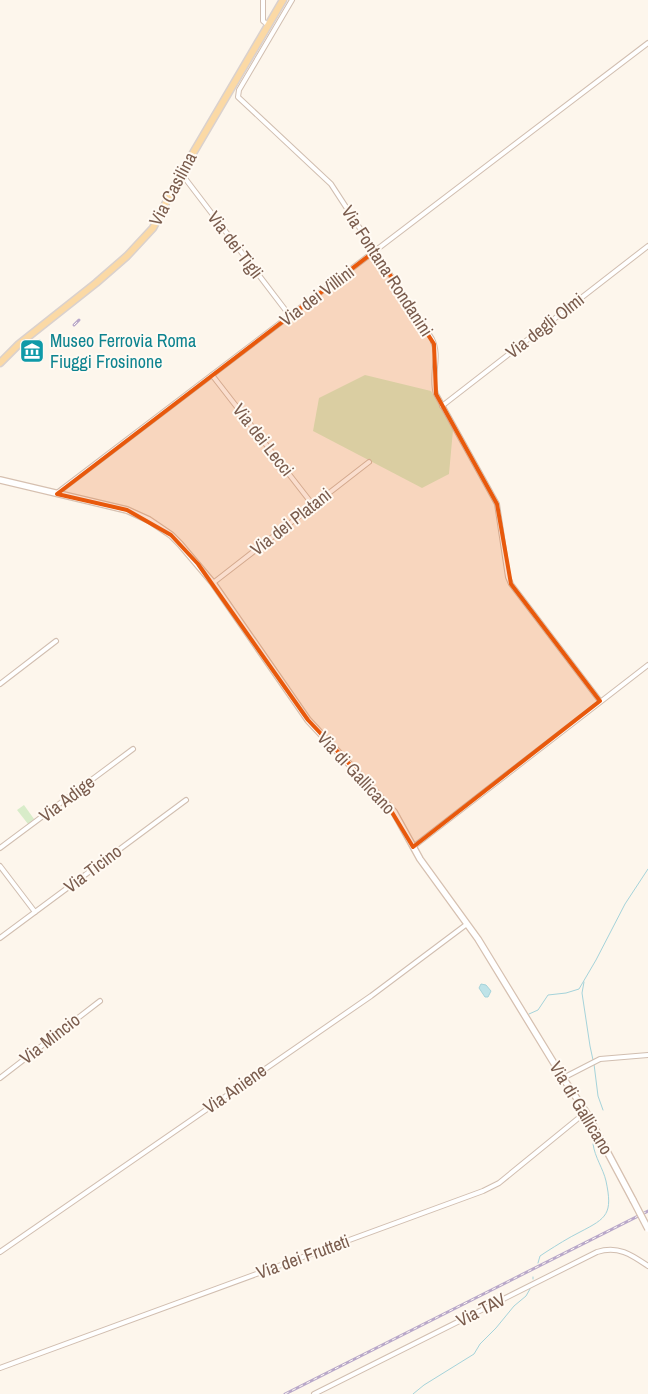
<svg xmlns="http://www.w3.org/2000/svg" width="648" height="1394" viewBox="0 0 648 1394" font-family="'Archivo Narrow',sans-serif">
	<rect width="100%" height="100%" fill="#fdf6ec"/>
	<g fill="#d8ecc9">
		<polygon points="365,375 431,391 453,430 449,474 422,488 313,431 319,398"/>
		<polygon points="24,805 34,819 28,824 17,810"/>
	</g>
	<polygon fill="#bfe3e8" stroke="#a5d3da" points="481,984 486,985 491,991 488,997 485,997 479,988"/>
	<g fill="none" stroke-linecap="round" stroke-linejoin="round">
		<g stroke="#a5d3da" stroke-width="1">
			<polyline points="584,982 582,993 590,1046 593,1060"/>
			<polyline points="529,1014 538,1010 548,995 566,993 579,989 596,960 625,904 648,869"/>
			<polyline points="594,1064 598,1096 603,1110"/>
			<path d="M538,1263L540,1256L546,1252C557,1245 568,1238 580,1232C607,1218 613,1214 606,1181C603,1168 595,1158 593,1144"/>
			<polyline points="533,1279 533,1277"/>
			<polyline points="413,1394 424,1385 474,1354 480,1344 496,1328 514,1306 526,1296 530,1289"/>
		</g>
		<defs>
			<g id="street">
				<polyline points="263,0 263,21 268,25"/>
				<path d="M292,0L239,90L238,97L331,184L432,339C441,357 430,375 436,394L497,504L508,577L511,584L600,701"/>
				<polyline points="181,173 290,316"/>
				<polyline points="212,375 313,505"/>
				<polyline points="442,406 648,246"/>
				<polyline points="57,493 648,43"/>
				<polyline points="213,583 369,462"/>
				<polyline points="0,684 56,641"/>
				<polyline points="413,847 648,665"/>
				<polyline points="0,848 133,749"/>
				<polyline points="0,866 35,912"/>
				<polyline points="0,938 186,800"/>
				<polyline points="0,1078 100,1001"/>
				<polyline points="563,1078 600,1059 648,1055"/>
				<polyline points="0,1252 371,996 467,924"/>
				<polyline points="0,1368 483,1191 499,1183 586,1112"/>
				<path d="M314,1394L597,1252C618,1245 632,1255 648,1266"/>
			</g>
			<polyline id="secondary" points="0,480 127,510 149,520 171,535 180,544 213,583 308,720 394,812 420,859 478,939 563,1078 586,1112 633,1200"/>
			<polyline id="primary" points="0,363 19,344 96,283 127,256 153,228 179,177 283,0"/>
		</defs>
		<use href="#street" stroke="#d1beb0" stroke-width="6"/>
		<use href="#secondary" stroke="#d6c0b0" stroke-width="8"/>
		<use href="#primary" stroke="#dad1cd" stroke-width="9"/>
		<use href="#street" stroke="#fff" stroke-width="4"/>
		<use href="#secondary" stroke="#fff" stroke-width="5.5"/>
		<use href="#primary" stroke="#fbd9a5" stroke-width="6"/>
		<defs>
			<g id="rail">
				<polyline points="74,325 79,320"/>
				<polyline points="285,1394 648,1211"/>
			</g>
		</defs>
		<use href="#rail" stroke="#b9a8c9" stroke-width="3"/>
		<use href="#rail" stroke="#fffaf3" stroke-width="1" stroke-dasharray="4" stroke-linecap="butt"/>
		<defs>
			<polyline id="secondary-bridge" points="633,1200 648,1229"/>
		</defs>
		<use href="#secondary-bridge" stroke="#d6c0b0" stroke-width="8" stroke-linecap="butt"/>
		<use href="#secondary-bridge" stroke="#fff" stroke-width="5.5"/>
	</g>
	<path fill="#e8590c" fill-opacity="0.2" stroke="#e8590c" stroke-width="4" stroke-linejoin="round" d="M375,251L434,344L436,394L497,504L511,584L600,701L413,847L387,804L308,720L198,564L171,535L127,510L57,494Z"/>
	<defs>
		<symbol id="museum-square" viewBox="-11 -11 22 22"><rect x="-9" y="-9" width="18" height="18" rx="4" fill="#0f9aa8" stroke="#fffaf3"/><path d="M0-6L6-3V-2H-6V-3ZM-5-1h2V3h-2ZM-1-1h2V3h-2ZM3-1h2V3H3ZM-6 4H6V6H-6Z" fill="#fff"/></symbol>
	</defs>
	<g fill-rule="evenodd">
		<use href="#museum-square" x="18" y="337" width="28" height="28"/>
	</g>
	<g text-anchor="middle" stroke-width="4" stroke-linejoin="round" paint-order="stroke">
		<g font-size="18" fill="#7a5c4d" stroke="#fffaf3">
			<text transform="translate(173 189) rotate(-62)" y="6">Via Casilina</text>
			<text transform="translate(235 245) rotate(53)" y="6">Via dei Tigli</text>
			<text transform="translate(387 271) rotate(57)" y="6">Via Fontana Rondanini</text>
			<text transform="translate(317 296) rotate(-37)" y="6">Via dei Villini</text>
			<text transform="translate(545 326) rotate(-38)" y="6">Via degli Olmi</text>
			<text transform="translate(263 440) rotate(52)" y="6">Via dei Lecci</text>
			<text transform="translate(291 522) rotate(-38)" y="6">Via dei Platani</text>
			<text transform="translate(356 773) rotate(47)" y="6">Via di Gallicano</text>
			<text transform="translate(67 799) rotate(-37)" y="6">Via Adige</text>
			<text transform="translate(93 869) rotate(-37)" y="6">Via Ticino</text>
			<text transform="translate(50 1039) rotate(-38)" y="6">Via Mincio</text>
			<text transform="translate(235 1089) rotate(-35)" y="6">Via Aniene</text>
			<text transform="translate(581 1108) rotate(59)" y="6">Via di Gallicano</text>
			<text transform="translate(303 1257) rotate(-20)" y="6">Via dei Frutteti</text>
			<text transform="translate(481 1310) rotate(-27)" y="6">Via TAV</text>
		</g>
		<g font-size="18" fill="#0d838f" stroke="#fffaf3" text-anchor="start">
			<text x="50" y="347">Museo Ferrovia Roma<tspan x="50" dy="21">Fiuggi Frosinone</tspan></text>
		</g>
	</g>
</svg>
